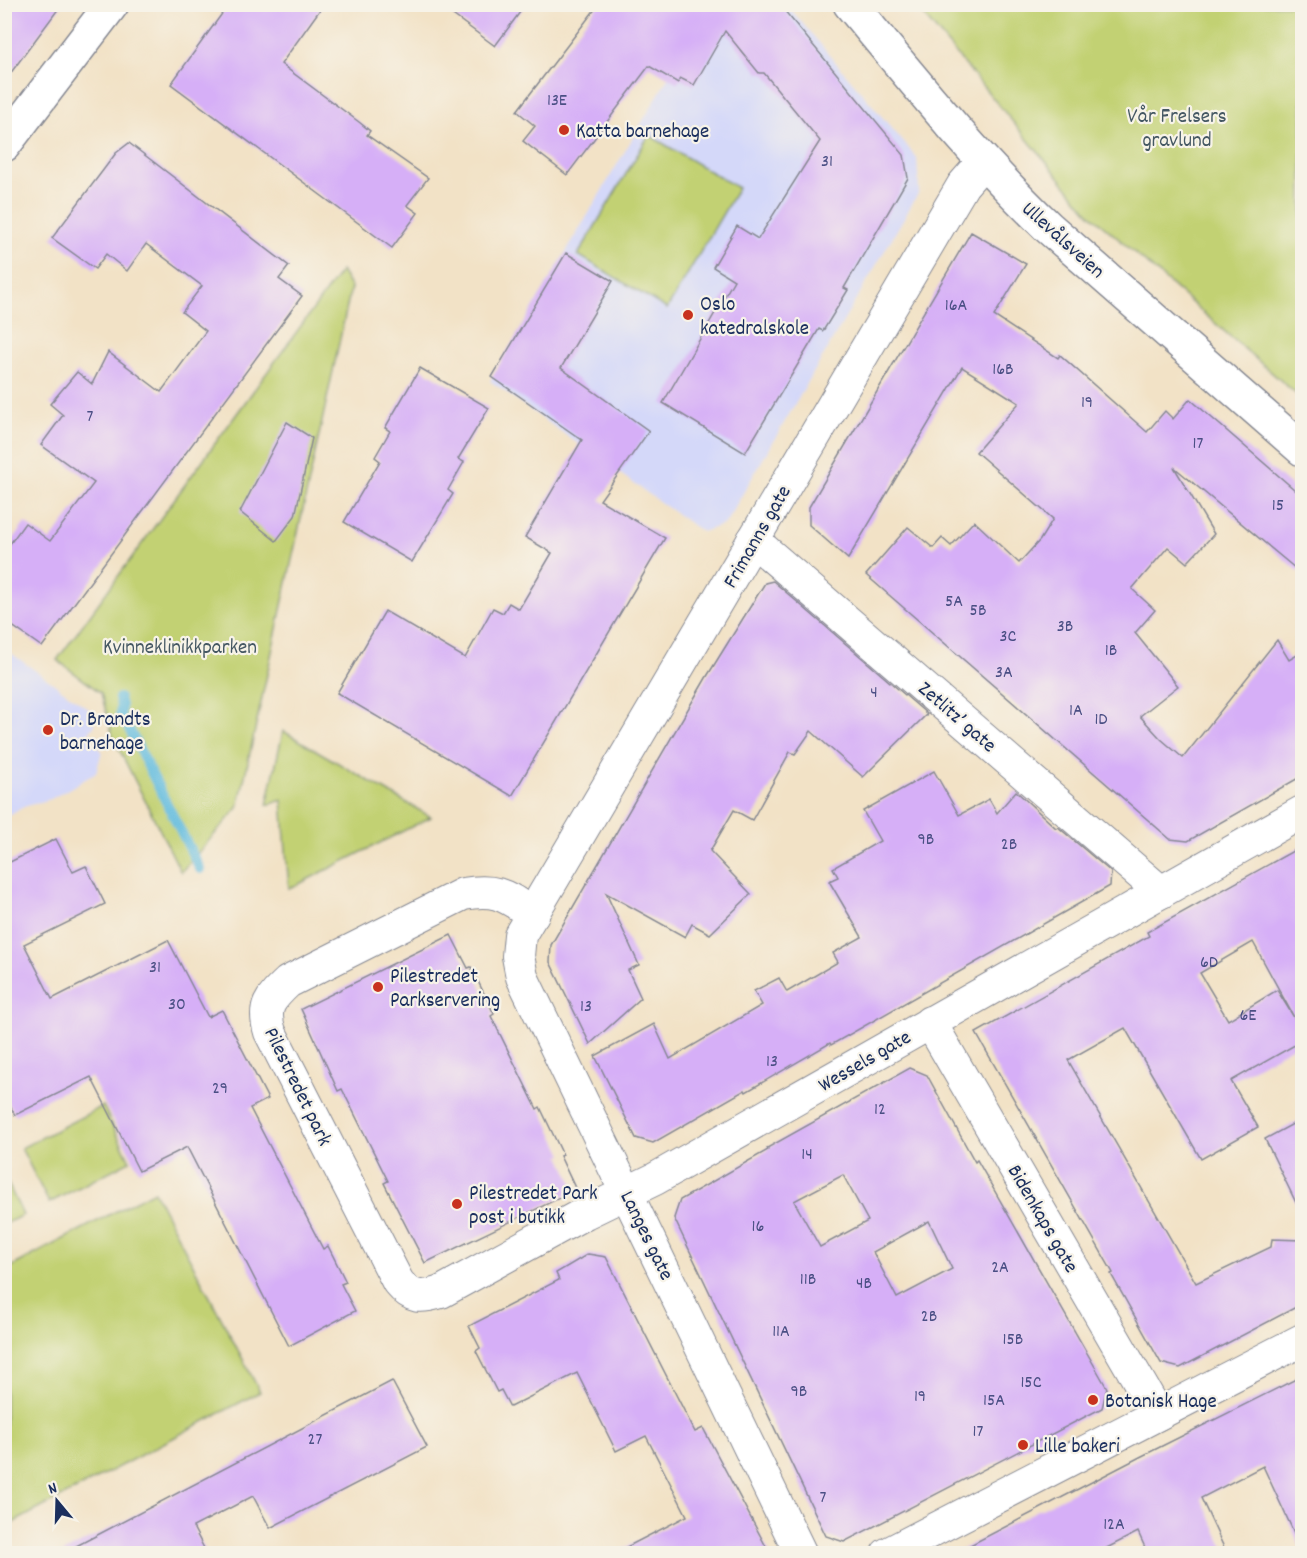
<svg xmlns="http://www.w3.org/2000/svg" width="1307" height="1558" viewBox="0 0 1307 1558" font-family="Dekko,sans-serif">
	<rect width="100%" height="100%" fill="#f7f3e8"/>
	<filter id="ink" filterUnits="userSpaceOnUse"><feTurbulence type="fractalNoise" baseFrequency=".0167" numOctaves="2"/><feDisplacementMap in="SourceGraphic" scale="12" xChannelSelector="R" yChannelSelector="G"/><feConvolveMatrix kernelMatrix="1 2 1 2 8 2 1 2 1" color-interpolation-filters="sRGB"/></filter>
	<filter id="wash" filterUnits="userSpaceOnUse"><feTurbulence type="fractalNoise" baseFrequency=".008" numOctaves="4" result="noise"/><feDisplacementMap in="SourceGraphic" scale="24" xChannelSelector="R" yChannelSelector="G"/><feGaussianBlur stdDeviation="1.35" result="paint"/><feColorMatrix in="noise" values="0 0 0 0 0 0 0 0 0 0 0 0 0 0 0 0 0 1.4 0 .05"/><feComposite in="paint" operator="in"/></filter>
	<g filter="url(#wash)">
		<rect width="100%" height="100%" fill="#f2e2c6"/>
		<g fill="#d4d8f9">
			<polygon points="711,5 787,5 917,158 919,192 725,524 702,532 490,381"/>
			<polygon points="5,649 89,709 95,725 87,735 102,751 96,773 51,799 23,807 5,817"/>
		</g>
		<g fill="#c2d173" stroke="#6e8068" stroke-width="1.5">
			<polygon points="915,5 1302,5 1302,399 1089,213"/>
			<polygon points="649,135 738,188 667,309 578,255"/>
			<polygon points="341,271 351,288 238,808 181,872 113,737 101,693 57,660"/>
			<polygon points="283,731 431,817 289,889 282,800 267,805"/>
			<polygon points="103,1106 130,1161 49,1203 21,1148"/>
			<polygon points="5,1178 23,1215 5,1224 4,1224"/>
			<polygon points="154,1191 260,1392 5,1527 5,1270"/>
		</g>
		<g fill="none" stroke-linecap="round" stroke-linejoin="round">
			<polyline stroke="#60bbde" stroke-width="10" points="119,698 121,706 120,718 125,721 200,869"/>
		</g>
		<g id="blocks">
			<g fill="#d6aff7" fill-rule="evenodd">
				<polygon points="4,4 62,4 4,82"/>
				<polygon points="229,4 324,4 281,64 359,122 370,131 367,135 428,178 407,205 418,213 392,248 171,84"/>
				<polygon points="438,4 526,4 495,46"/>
				<polygon points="599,4 779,4 904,155 908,178 844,288 848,290 823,331 819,329 745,453 663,403 734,280 713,267 737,226 758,239 820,141 764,73 759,73 725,31 694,85 680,78 678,83 649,66 567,175 523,141 535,126 517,111"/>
				<polygon points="129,143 289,266 279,279 302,296 42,647 4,620 4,552 25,523 50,541 94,483 41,445 63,415 50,404 77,372 92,384 108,352 161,392 206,331 182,312 202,286 146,244 127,271 106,254 95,269 52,238 116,153"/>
				<polygon points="971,232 1026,264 994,316 1058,358 1060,355 1147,432 1165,411 1173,419 1190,399 1302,496 1302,574 1174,467 1214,534 1187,563 1168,547 1132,589 1155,610 1135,633 1178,686 1140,716 1161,739 1183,758 1277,640 1289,660 1302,652 1302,776 1188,841 1170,839 866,575 908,527 933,548 942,538 951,546 974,521 1019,563 1040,540 1053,519 976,452 1019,403 962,367 848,559 809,525 809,507"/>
				<polygon points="566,253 613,281 561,368 649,431 600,500 665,538 512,796 337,693 385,611 465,658 493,608 503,613 509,603 519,609 552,553 525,537 582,440 492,377"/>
				<polygon points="420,368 489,408 458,459 464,462 448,490 453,494 412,562 344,522 380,461 375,457 390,431 385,428"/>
				<polygon points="287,422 312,438 295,516 276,541 240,512"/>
				<polygon points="773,581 927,714 863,777 811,731 795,754 790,752 752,820 734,810 710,851 751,894 710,934 692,924 685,937 606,893 639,965 628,970 641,998 590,1044 550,962 551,945 706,678 765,583"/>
				<polygon points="934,771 959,815 989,799 997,813 1016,791 1056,828 1058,827 1111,872 1110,886 831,1045 830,1043 746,1092 745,1090 653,1143 636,1138 595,1056 654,1024 670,1059 762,1005 754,991 779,978 787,992 838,962 833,953 862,937 829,881 838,877 833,868 880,841 863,811"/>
				<polygon points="56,839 73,872 86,866 105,904 24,944 52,999 168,940 208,1017 222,1010 268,1099 250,1108 323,1249 328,1246 346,1282 341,1284 355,1311 289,1346 187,1147 139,1171 91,1077 15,1115 4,1095 4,865"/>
				<path d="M1302,846V1041L1231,1081L1258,1127L1201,1159L1125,1028L1068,1060L1196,1283L1271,1247L1272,1239L1302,1240V1304L1180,1368L1161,1363L1111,1274L1113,1273L976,1033L1149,936L1147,932ZM1253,942L1295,1019L1277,990L1228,1020L1200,973Z"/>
				<polygon points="451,935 468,968 471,967 494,1014 491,1016 537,1109 540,1107 563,1155 560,1156 576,1190 425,1263 384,1183 388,1181 342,1089 338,1091 301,1009"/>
				<path d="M910,1068L927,1075L975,1162L977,1160L1107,1388L1102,1408L844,1542L826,1536L674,1218L680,1200L768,1150L767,1148ZM843,1175L868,1221L820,1247L794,1201ZM929,1221L952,1269L897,1298L873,1252Z"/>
				<polygon points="1302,1119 1302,1215 1265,1139"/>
				<polygon points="588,1254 606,1257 695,1432 703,1428 770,1554 613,1554 687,1516 646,1436 616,1451 577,1373 510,1407 501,1390 497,1392 476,1351 480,1348 469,1326 559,1280 556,1273"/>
				<polygon points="1302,1376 1302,1550 1263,1466 1201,1498 1227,1554 1148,1554 1138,1532 1095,1554 953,1554 1140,1457"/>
				<polygon points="392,1381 427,1447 270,1528 253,1496 193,1527 207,1554 61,1554"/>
			</g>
		</g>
	</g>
	<g filter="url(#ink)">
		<use href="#blocks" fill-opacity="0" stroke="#868892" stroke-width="1.5"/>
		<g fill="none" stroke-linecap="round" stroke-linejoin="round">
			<defs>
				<g id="street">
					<polyline points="753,540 1161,892"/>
					<path d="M533,914C505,896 498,888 463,894L288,982C270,999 262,1007 270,1032L398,1282C412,1299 421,1298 441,1292L585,1213L655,1179L1302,812"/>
					<polyline points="930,1022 1158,1414"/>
					<polyline points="801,1554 522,977 518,956 520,935 963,185 983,162"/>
					<polyline points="887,1554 1302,1340"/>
				</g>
				<g id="secondary">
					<path d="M850,4C914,81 976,158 1048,227L1302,449"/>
					<polyline points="4,145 112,4"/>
				</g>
			</defs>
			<use href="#street" stroke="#868892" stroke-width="34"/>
			<use href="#secondary" stroke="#868892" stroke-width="36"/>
			<use href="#street" stroke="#fff" stroke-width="32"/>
			<use href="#secondary" stroke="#fff" stroke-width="33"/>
		</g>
	</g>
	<g fill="#c8321e" stroke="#f7f3e8" stroke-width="2">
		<circle cx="564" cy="130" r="6"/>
		<circle cx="688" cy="315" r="6"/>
		<circle cx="48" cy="730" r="6"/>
		<circle cx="378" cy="987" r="6"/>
		<circle cx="457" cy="1204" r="6"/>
		<circle cx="1093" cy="1400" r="6"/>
		<circle cx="1023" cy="1445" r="6"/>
	</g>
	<g text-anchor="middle" stroke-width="4.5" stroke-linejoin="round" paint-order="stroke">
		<g font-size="18" fill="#4a4f84">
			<text x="557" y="105">13E</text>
			<text x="827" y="166">31</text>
			<text x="956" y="310">16A</text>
			<text x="1003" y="374">16B</text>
			<text x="1087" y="407">19</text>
			<text x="90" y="421">7</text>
			<text x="1198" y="448">17</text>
			<text x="1278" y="510">15</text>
			<text x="954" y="606">5A</text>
			<text x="978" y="615">5B</text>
			<text x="1065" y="631">3B</text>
			<text x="1008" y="641">3C</text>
			<text x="1111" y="655">1B</text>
			<text x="1004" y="677">3A</text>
			<text x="874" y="697">4</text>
			<text x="1076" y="715">1A</text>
			<text x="1101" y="724">1D</text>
			<text x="926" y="844">9B</text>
			<text x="1009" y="849">2B</text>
			<text x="1209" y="967">6D</text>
			<text x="155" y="972">31</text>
			<text x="177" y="1009">30</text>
			<text x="586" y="1011">13</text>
			<text x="1248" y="1020">6E</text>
			<text x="772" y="1066">13</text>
			<text x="220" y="1093">29</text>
			<text x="880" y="1114">12</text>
			<text x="807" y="1159">14</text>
			<text x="758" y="1231">16</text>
			<text x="1000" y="1272">2A</text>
			<text x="808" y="1284">11B</text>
			<text x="864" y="1288">4B</text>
			<text x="929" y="1321">2B</text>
			<text x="781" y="1336">11A</text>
			<text x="1013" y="1344">15B</text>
			<text x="1031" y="1387">15C</text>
			<text x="799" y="1396">9B</text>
			<text x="920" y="1401">19</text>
			<text x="994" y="1405">15A</text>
			<text x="978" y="1436">17</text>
			<text x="315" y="1444">27</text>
			<text x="823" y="1502">7</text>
			<text x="1114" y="1529">12A</text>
		</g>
		<g font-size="21" fill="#455863" stroke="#f7f3e8">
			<text x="1177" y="122">Vår Frelsers<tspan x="1177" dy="24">gravlund</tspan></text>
			<text x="180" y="653">Kvinneklinikkparken</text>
		</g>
		<g font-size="21" fill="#1b2f5e" stroke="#f7f3e8" text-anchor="start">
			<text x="576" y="137">Katta barnehage</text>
			<text x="700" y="310">Oslo<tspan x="700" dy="24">katedralskole</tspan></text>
			<text x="60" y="725">Dr. Brandts<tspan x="60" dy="24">barnehage</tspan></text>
			<text x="390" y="982">Pilestredet<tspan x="390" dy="24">Parkservering</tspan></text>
			<text x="469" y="1199">Pilestredet Park<tspan x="469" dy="24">post i butikk</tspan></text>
			<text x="1105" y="1407">Botanisk Hage</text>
			<text x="1035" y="1452">Lille bakeri</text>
		</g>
		<g font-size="21" fill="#1b2f5e" stroke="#f7f3e8">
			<text transform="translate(1064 239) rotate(42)" y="7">Ullevålsveien</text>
			<text transform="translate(756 536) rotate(-60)" y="7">Frimanns gate</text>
			<text transform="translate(958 716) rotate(41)" y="7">Zetlitz’ gate</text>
			<text transform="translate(864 1060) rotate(-30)" y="7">Wessels gate</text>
			<text transform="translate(299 1086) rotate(64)" y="7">Pilestredet park</text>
			<text transform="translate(1044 1218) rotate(60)" y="7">Bidenkaps gate</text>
			<text transform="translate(648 1235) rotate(64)" y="7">Langes gate</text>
		</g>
	</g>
	<rect width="1307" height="1558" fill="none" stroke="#f7f3e8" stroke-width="24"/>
	<g transform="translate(57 1501) rotate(341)" stroke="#f7f3e8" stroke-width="4.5" paint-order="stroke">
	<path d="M0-4.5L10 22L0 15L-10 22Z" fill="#1b2f5e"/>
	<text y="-9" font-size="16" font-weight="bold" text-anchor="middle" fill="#1b2f5e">N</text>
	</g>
</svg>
